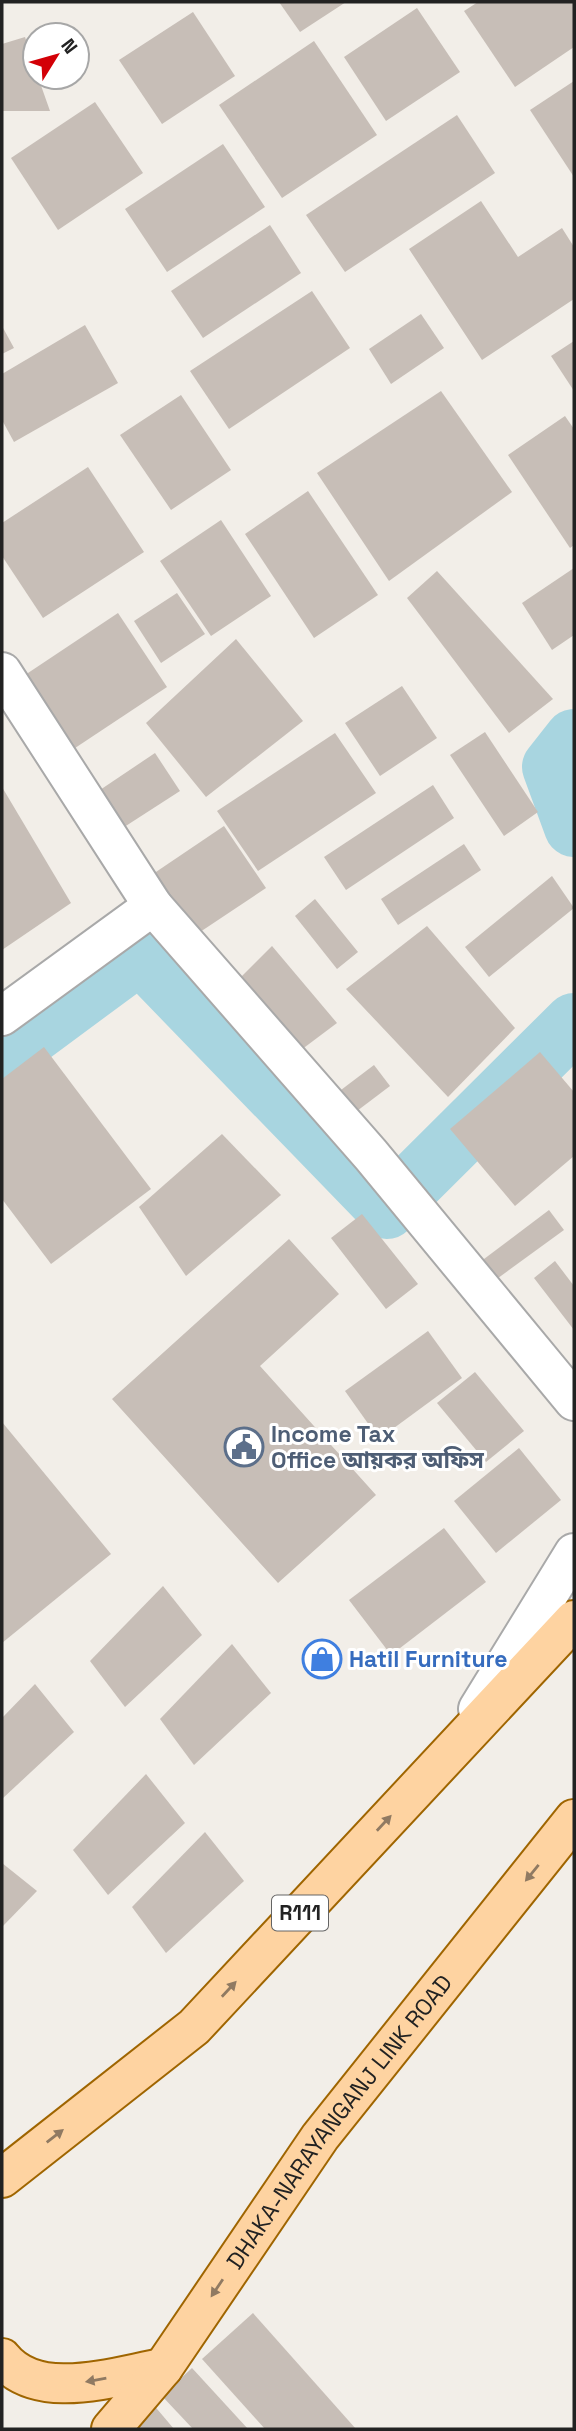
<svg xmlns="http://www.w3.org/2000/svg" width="576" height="2431" viewBox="0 0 576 2431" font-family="'Space Grotesk','Noto Sans Bengali',sans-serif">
	<rect width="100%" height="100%" fill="#f2eee8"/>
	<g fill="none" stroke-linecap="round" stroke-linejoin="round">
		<g stroke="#a8d5e0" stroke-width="60">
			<polyline points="574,739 552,767 574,827"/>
			<polyline points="2,1056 140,954 387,1209 574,1023"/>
		</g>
	</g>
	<g fill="#c7beb7">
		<polygon points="279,2 346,2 300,32"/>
		<polygon points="478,2 574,2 574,47 515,87 464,11"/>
		<polygon points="417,8 460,72 386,121 344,57"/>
		<polygon points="193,12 235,76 162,124 119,60"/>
		<polygon points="25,37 35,67 35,77 38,77 50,111 2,111 2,44"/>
		<polygon points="314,41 377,135 282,198 219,105"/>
		<polygon points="574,81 574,177 530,110"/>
		<polygon points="95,102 143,173 58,230 11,158"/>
		<polygon points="457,115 495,173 345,272 306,215"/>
		<polygon points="223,144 265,207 167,272 125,209"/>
		<polygon points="481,201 518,257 562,228 574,247 574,299 482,360 409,249"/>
		<polygon points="270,225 301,273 203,338 171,291"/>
		<polygon points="312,291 350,348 229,429 190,371"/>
		<polygon points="421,314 444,348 391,384 369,349"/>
		<polygon points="85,325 118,383 14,442 2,420 2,374"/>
		<polygon points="2,326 14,348 2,354"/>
		<polygon points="574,341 574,391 551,356"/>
		<polygon points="441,391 512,492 389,581 317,473"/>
		<polygon points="181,395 231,470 171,510 120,435"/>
		<polygon points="565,416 574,429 574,545 570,548 508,455"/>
		<polygon points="88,467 144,552 43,618 2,556 2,523"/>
		<polygon points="308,491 378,595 314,638 245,534"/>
		<polygon points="221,520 271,596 211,636 160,561"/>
		<polygon points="574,568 574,635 552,650 522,603"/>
		<polygon points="437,571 553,699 509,733 407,598"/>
		<polygon points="177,593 205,634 161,663 134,621"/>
		<polygon points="118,613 167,687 63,756 13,683"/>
		<polygon points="236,639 303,721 206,797 146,723"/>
		<polygon points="402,686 437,738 380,776 345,723"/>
		<polygon points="485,732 538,812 504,836 450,755"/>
		<polygon points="335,733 376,793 258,871 217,811"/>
		<polygon points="155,753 180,791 118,831 94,794"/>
		<polygon points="433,785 454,818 346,890 324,857"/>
		<polygon points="2,787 71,903 2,950"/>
		<polygon points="224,826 266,888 188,940 147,878"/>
		<polygon points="464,844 481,870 398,925 381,899"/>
		<polygon points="552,876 574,908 489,977 465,947"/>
		<polygon points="315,899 358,952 337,969 295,916"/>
		<polygon points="427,926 515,1028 448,1097 346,989"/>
		<polygon points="272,946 337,1023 297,1053 236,982"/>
		<polygon points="44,1047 151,1189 51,1264 2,1199 2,1079"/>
		<polygon points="540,1052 574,1092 574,1156 515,1206 450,1129"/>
		<polygon points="374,1065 390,1086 353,1114 337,1093"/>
		<polygon points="222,1134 281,1195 186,1276 139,1207"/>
		<polygon points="549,1210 564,1230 494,1281 480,1262"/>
		<polygon points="362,1214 418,1284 386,1309 331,1238"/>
		<polygon points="289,1239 339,1294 260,1366 376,1495 278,1583 112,1399"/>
		<polygon points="555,1261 574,1286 574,1330 534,1278"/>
		<polygon points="428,1331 462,1378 379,1439 345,1391"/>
		<polygon points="475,1372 524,1431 486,1462 437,1403"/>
		<polygon points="2,1422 111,1554 2,1643"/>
		<polygon points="519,1448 561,1500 496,1553 454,1501"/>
		<polygon points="444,1528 486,1582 391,1655 349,1600"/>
		<polygon points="163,1586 202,1635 125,1707 90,1661"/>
		<polygon points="232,1644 271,1693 194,1765 160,1719"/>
		<polygon points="35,1684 74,1732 2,1799 2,1718"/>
		<polygon points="146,1774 185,1823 108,1895 73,1850"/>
		<polygon points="205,1832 244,1881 166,1953 132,1907"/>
		<polygon points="2,1863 37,1891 2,1927"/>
		<polygon points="253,2313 356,2429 265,2429 202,2359"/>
		<polygon points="192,2368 248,2429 193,2429 162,2396"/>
		<polygon points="152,2403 174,2429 125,2429"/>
	</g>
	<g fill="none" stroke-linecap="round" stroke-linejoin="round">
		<defs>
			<g id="minor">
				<polyline points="2,672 153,906 371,1155 574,1401"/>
				<polyline points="2,1016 153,906"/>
				<polyline points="478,1709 574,1553"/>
			</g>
			<g id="major">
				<polyline points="2,2178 194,2027 574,1620"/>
				<path d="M2,2358C38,2403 115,2376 163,2368"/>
				<path id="s1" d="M111,2429L163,2368L320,2137L574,1819"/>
			</g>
		</defs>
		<use href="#minor" stroke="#a9a9a9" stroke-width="42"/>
		<use href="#major" stroke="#9f6500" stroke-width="42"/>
		<use href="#minor" stroke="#fff" stroke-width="38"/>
		<use href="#major" stroke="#fed3a1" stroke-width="38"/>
	</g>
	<defs><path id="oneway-solid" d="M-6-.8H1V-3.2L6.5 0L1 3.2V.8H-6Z" transform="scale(1.75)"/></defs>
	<g fill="#907a62">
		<use href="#oneway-solid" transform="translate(384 1823) rotate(-47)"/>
		<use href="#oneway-solid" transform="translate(532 1873) rotate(129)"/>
		<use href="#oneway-solid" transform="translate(229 1989) rotate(-47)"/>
		<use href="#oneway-solid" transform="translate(55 2136) rotate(-38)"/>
		<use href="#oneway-solid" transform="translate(217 2288) rotate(124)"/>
		<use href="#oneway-solid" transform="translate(96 2380) rotate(170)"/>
	</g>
	<defs>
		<symbol id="civic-ring" viewBox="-11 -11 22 22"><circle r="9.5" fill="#fff" stroke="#5c6f8a" stroke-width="1.5"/><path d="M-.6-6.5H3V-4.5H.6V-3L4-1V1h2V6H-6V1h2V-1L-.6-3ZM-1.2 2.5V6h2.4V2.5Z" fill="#5c6f8a"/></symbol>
		<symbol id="shop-ring" viewBox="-11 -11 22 22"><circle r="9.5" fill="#fff" stroke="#3f7fe0" stroke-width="1.5"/><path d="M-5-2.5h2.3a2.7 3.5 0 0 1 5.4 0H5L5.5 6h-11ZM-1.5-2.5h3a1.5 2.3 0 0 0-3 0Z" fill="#3f7fe0"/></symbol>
	</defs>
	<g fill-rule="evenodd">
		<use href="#civic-ring" x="222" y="1425" width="44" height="44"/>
		<use href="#shop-ring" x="300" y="1637" width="44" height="44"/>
	</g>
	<g text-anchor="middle" stroke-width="6" stroke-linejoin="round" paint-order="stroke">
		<rect fill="#fff" stroke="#646464" stroke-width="2" x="272" y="1895.5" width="56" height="35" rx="5"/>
		<g font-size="21" font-weight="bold" fill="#222">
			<text x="300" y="1920">R111</text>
		</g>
		<g font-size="23" font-weight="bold" fill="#4e5e75" stroke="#fff" text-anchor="start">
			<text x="271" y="1442">Income Tax<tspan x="271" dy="26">Office আয়কর অফিস</tspan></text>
		</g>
		<g font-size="23" font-weight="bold" fill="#366cbe" stroke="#fff" text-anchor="start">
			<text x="349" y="1667">Hatil Furniture</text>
		</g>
		<g font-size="23" fill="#222" stroke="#fff">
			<text dy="8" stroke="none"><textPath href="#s1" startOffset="383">DHAKA-NARAYANGANJ LINK ROAD</textPath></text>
		</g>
	</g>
	<rect width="576" height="2431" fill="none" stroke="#222222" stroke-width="7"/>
	<g transform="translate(56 56) rotate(53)"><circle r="33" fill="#ffffff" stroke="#a7a7a7" stroke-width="2"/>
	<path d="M0-5L12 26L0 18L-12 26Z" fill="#d30007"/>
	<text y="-10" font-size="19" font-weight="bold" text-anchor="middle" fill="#222222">N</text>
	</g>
</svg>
